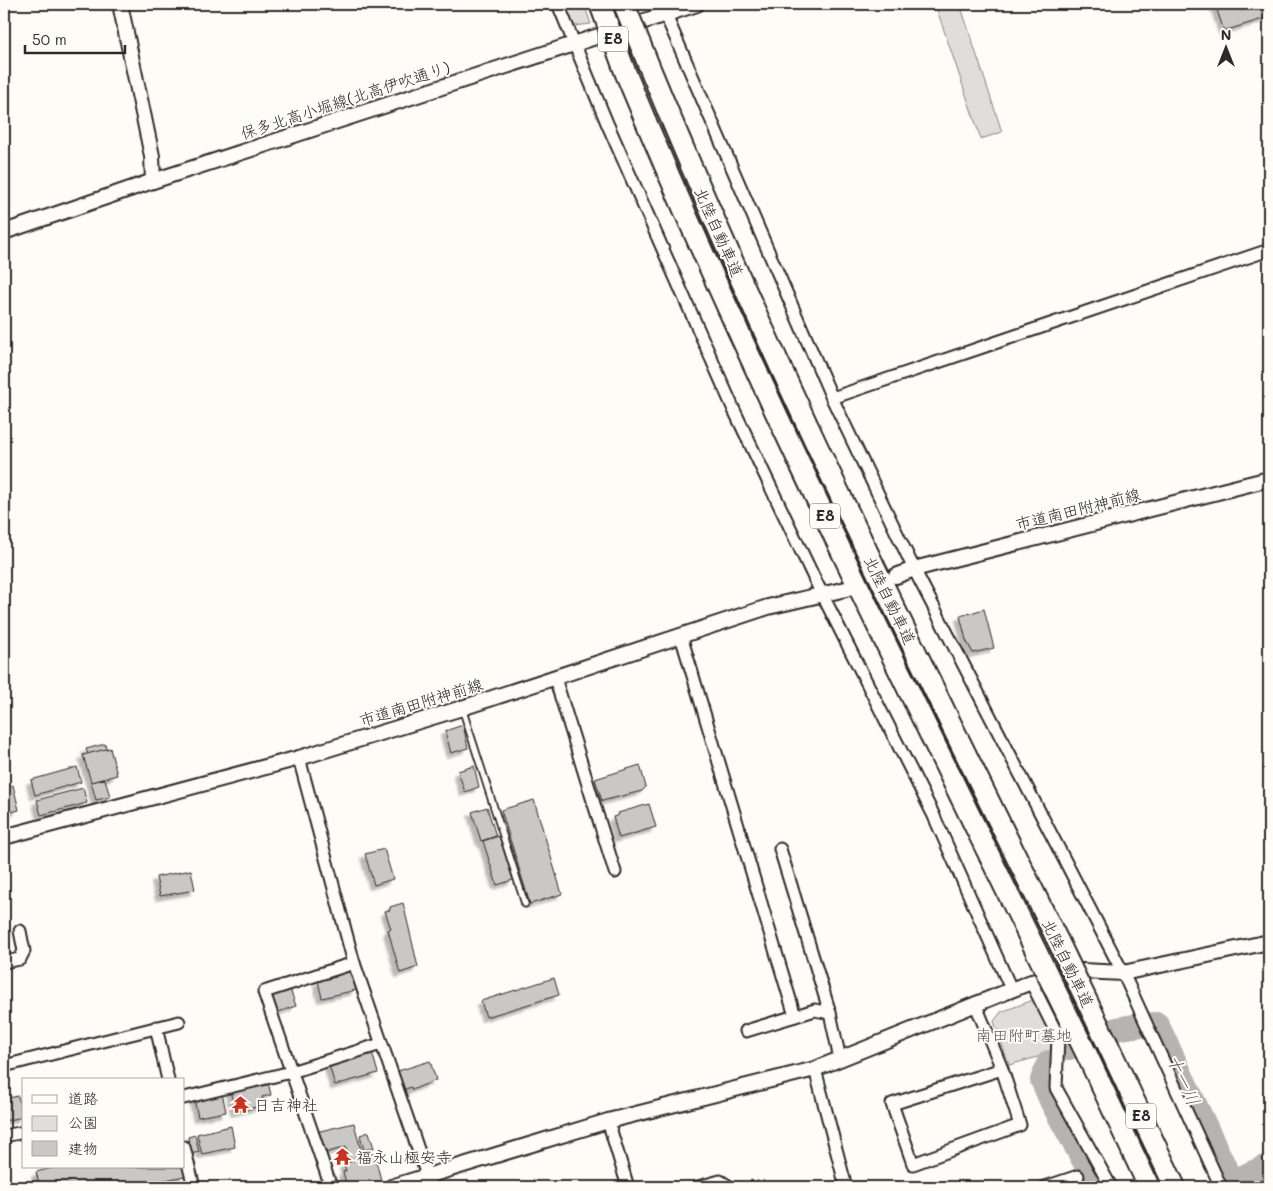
<svg xmlns="http://www.w3.org/2000/svg" width="1273" height="1191" viewBox="0 0 1273 1191" font-family="Mali,'Klee One',sans-serif">
	<defs>
		<filter id="shadow"><feDropShadow dx="-4.5" dy="4.5" stdDeviation="1" flood-color="#0004"/></filter>
	</defs>
	<rect width="100%" height="100%" fill="#fdfcf7"/>
	<filter id="ink" filterUnits="userSpaceOnUse"><feTurbulence type="fractalNoise" baseFrequency=".02" numOctaves="2"/><feDisplacementMap in="SourceGraphic" scale="10" xChannelSelector="R" yChannelSelector="G"/><feConvolveMatrix kernelMatrix="1 2 1 2 8 2 1 2 1" color-interpolation-filters="sRGB"/></filter>
	<g filter="url(#ink)">
		<g fill="#dfdeda" stroke="#858482">
			<polygon points="562,4 584,4 591,24 574,26"/>
			<polygon points="935,4 960,4 1002,132 981,139"/>
			<polygon points="1036,999 1056,1052 1009,1065 994,1021 1001,1012"/>
		</g>
		<g fill="none" stroke-linecap="round" stroke-linejoin="round">
			<g stroke="#b5b4b1" stroke-width="24">
				<path d="M1069,1048C1103,1031 1119,1026 1157,1024L1232,1182L1269,1165"/>
				<polyline points="1049,1062 1042,1080 1052,1103 1098,1187"/>
			</g>
		</g>
		<g fill="#c9c8c4" stroke="#2b2b2b" filter="url(#shadow)">
			<polygon points="1215,4 1269,4 1269,17 1224,31"/>
			<polygon points="984,609 994,648 973,653 966,640 960,616"/>
			<polygon points="463,725 468,748 451,753 445,731"/>
			<polygon points="105,744 107,749 88,754 86,749"/>
			<polygon points="110,748 117,775 91,782 83,755"/>
			<polygon points="640,765 646,787 642,791 602,801 595,779"/>
			<polygon points="474,766 479,787 465,792 458,771"/>
			<polygon points="77,767 81,782 35,795 31,780"/>
			<polygon points="105,779 110,797 96,800 91,782"/>
			<polygon points="13,785 19,810 4,814 4,789"/>
			<polygon points="83,788 87,803 41,815 37,800"/>
			<polygon points="534,800 562,894 530,904 501,810"/>
			<polygon points="649,804 656,827 619,838 613,817 619,815 618,813"/>
			<polygon points="487,807 496,836 481,841 472,812"/>
			<polygon points="499,836 513,880 497,885 483,841"/>
			<polygon points="384,849 393,879 374,885 365,854"/>
			<polygon points="191,870 195,890 160,896 156,877"/>
			<polygon points="403,903 418,967 400,973 388,930 391,929 385,911 390,910 390,907"/>
			<polygon points="350,969 356,990 322,998 318,981 336,977 335,973"/>
			<polygon points="554,978 559,995 486,1017 481,1001"/>
			<polygon points="289,986 296,1006 275,1013 268,994"/>
			<polygon points="372,1052 378,1073 335,1085 329,1065"/>
			<polygon points="430,1061 436,1080 412,1090 411,1087 403,1090 398,1071"/>
			<polygon points="268,1082 271,1095 262,1097 264,1105 236,1112 230,1091"/>
			<polygon points="222,1093 226,1112 198,1117 194,1099"/>
			<polygon points="18,1096 23,1117 4,1121 4,1099"/>
			<polygon points="354,1123 363,1158 349,1162 346,1147 325,1153 324,1149 321,1150 316,1132"/>
			<polygon points="231,1126 235,1147 202,1154 197,1134"/>
			<polygon points="369,1132 374,1148 364,1150 360,1135"/>
			<polygon points="195,1135 199,1152 191,1154 188,1137"/>
			<polygon points="374,1153 382,1184 373,1187 347,1186 343,1172 346,1171 344,1164"/>
			<polygon points="56,1167 183,1167 185,1176 131,1187 40,1187 36,1172"/>
		</g>
		<g fill="none" stroke-linecap="round" stroke-linejoin="round">
			<defs>
				<polyline id="service" points="462,708 525,904"/>
				<g id="minor">
					<polyline points="558,4 607,123 734,410 815,580 933,814 1011,989"/>
					<polyline points="661,4 832,398 914,569 1123,973 1221,1187"/>
					<polyline points="832,398 1269,250"/>
					<polyline points="681,636 795,1016"/>
					<polyline points="555,678 615,872"/>
					<polyline points="299,758 354,963 431,1187"/>
					<polyline points="780,849 830,1013 840,1059"/>
					<polyline points="4,962 20,959 24,951 20,931"/>
					<polyline points="1031,982 1058,1036 1056,1088 1111,1187"/>
					<polyline points="975,1003 1002,1069 1020,1125 913,1164 892,1104 1002,1069"/>
					<polyline points="156,1027 168,1080"/>
					<polyline points="746,1031 815,1010 830,1013"/>
					<polyline points="4,1066 179,1022"/>
					<polyline points="815,1069 846,1187"/>
					<polyline points="184,1098 291,1072 381,1044"/>
					<polyline points="608,1121 628,1187"/>
					<polyline points="4,1136 24,1132"/>
					<polyline points="184,1147 194,1187"/>
					<polyline points="331,1187 264,992 354,963"/>
					<polyline points="698,1187 720,1181 730,1187"/>
					<polyline points="1045,1187 1078,1176"/>
				</g>
				<g id="tertiary">
					<polyline points="120,4 152,156 153,181"/>
					<polyline points="4,232 153,181 697,4"/>
					<polyline points="896,576 914,569 1269,479"/>
					<polyline points="4,837 299,758 462,708 768,607 846,589"/>
					<polyline points="391,1187 608,1121 815,1069 1031,982 1082,971 1123,973 1269,942"/>
				</g>
				<g id="motorway">
					<path d="M649,66C772,365 916,654 1059,943"/>
					<path d="M626,74C750,373 895,662 1037,953"/>
					<polyline points="1108,1045 1175,1187"/>
					<polyline points="1087,1055 1149,1187"/>
				</g>
			</defs>
			<use href="#service" stroke="#2b2b2b" stroke-width="9"/>
			<use href="#minor" stroke="#2b2b2b" stroke-width="15"/>
			<use href="#tertiary" stroke="#2b2b2b" stroke-width="18"/>
			<use href="#motorway" stroke="#2b2b2b" stroke-width="24"/>
			<use href="#service" stroke="#fdfcf7" stroke-width="5.5"/>
			<use href="#minor" stroke="#fdfcf7" stroke-width="11"/>
			<use href="#tertiary" stroke="#fdfcf7" stroke-width="14"/>
			<use href="#motorway" stroke="#fdfcf7" stroke-width="20"/>
			<defs>
				<g id="motorway-bridge">
					<polyline points="600,4 626,74"/>
					<polyline points="624,4 649,66"/>
					<polyline points="1059,943 1108,1045"/>
					<polyline points="1037,953 1087,1055"/>
				</g>
			</defs>
			<use href="#motorway-bridge" stroke="#2b2b2b" stroke-width="24" stroke-linecap="butt"/>
			<use href="#motorway-bridge" stroke="#fdfcf7" stroke-width="20"/>
		</g>
	</g>
	<defs>
		<symbol id="temple-bare" viewBox="-9 -9 18 18"><path d="M0-6L5-2H3V0L6.5 2.5H4V6H1.5V3h-3V6H-4V2.5H-6.5L-3 0V-2H-5Z" fill="#c8321e" stroke="#fdfcf7" stroke-width="2.5" paint-order="stroke"/></symbol>
	</defs>
	<g fill-rule="evenodd">
		<use href="#temple-bare" x="228" y="1092" width="25" height="25"/>
		<use href="#temple-bare" x="330" y="1144" width="25" height="25"/>
	</g>
	<g text-anchor="middle" stroke-width="4" stroke-linejoin="round" paint-order="stroke">
		<g fill="#fdfcf7" stroke="#6a6a68" stroke-width="1">
			<rect x="598" y="26.5" width="30" height="25" rx="4"/>
			<rect x="810" y="503.5" width="30" height="25" rx="4"/>
			<rect x="1126" y="1103.5" width="30" height="25" rx="4"/>
		</g>
		<g font-size="15" font-weight="bold" fill="#2b2b2b">
			<text x="613" y="44">E8</text>
			<text x="825" y="521">E8</text>
			<text x="1141" y="1121">E8</text>
		</g>
		<g font-size="16" fill="#2b2b2b" stroke="#fdfcf7">
			<text transform="translate(345 100) rotate(-18)" y="6">保多北高小堀線(北高伊吹通り)</text>
			<text transform="translate(719 232) rotate(66)" y="6">北陸自動車道</text>
			<text transform="translate(1078 509) rotate(-14)" y="6">市道南田附神前線</text>
			<text transform="translate(890 600) rotate(64)" y="6">北陸自動車道</text>
			<text transform="translate(421 702) rotate(-17)" y="6">市道南田附神前線</text>
			<text transform="translate(1068 963) rotate(64)" y="6">北陸自動車道</text>
		</g>
		<g font-size="16" fill="#585857" stroke="#fdfcf7">
			<text x="1024" y="1041">南田附町墓地</text>
		</g>
		<g font-size="16" fill="#2b2b2b" stroke="#fdfcf7" text-anchor="start">
			<text x="254" y="1111">日吉神社</text>
			<text x="356" y="1163">福永山極安寺</text>
		</g>
		<g font-size="18" font-style="italic" fill="#5b5b5a" stroke="#fdfcf7">
			<text transform="translate(1183 1080) rotate(65)" y="6">十一川</text>
		</g>
	</g>
	<rect width="1273" height="1191" fill="none" stroke="#fdfcf7" stroke-width="20"/>
	<rect x="10" y="10" width="1253" height="1171" fill="none" stroke="#2b2b2b" stroke-width="2" filter="url(#ink)"/>
	<rect x="22" y="1078" width="162" height="90" fill="#fdfcf7" stroke="#a9a8a5"/>
	<rect x="32" y="1095" width="25" height="8" fill="#fdfcf7" stroke="#a9a8a5"/>
	<text x="68" y="1104" font-size="15" fill="#2b2b2b">道路</text>
	<rect x="32" y="1116" width="25" height="15" fill="#dfdeda" stroke="#a9a8a5"/>
	<text x="68" y="1128" font-size="15" fill="#2b2b2b">公園</text>
	<rect x="32" y="1141" width="25" height="15" fill="#c9c8c4" stroke="#a9a8a5"/>
	<text x="68" y="1154" font-size="15" fill="#2b2b2b">建物</text>
	<g transform="translate(1226 48)" stroke="#fdfcf7" stroke-width="4" paint-order="stroke">
	<path d="M0-4L9 19L0 12L-9 19Z" fill="#2b2b2b"/>
	<text y="-8" font-size="14" font-weight="bold" text-anchor="middle" fill="#2b2b2b">N</text>
	</g>
	<path d="M25 45v8h100v-8" fill="none" stroke="#2b2b2b" stroke-width="2.5"/>
	<text x="32" y="45" font-size="15" fill="#2b2b2b" stroke="#fdfcf7" stroke-width="4" paint-order="stroke">50 m</text>
</svg>
